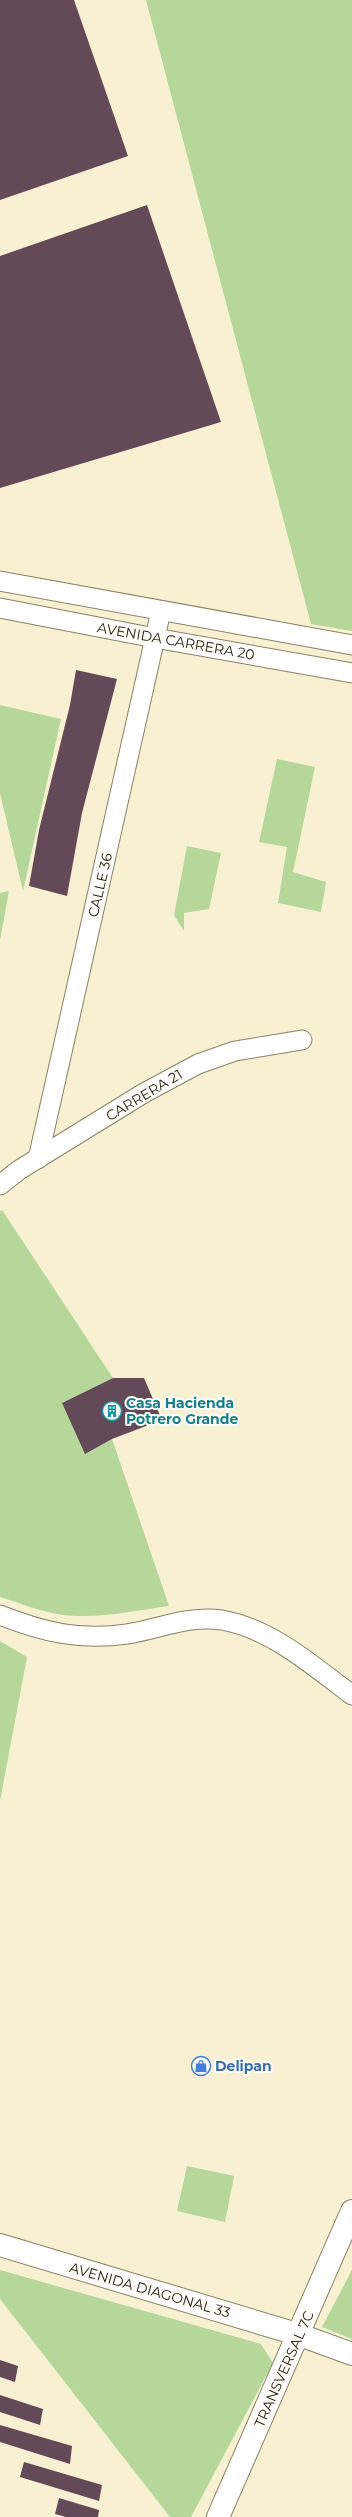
<svg xmlns="http://www.w3.org/2000/svg" width="352" height="2517" viewBox="0 0 352 2517" font-family="Montserrat,sans-serif">
	<rect width="100%" height="100%" fill="#f7f1d1"/>
	<g fill="#b5d89a">
		<polygon points="146,0 352,0 352,631 311,624"/>
		<polygon points="0,705 61,719 23,891 0,793"/>
		<polygon points="277,759 315,767 293,872 326,882 321,912 278,903 287,847 259,842"/>
		<polygon points="187,846 221,853 209,909 184,913 184,931 174,915"/>
		<polygon points="9,891 0,940 0,893"/>
		<path d="M2,1210L113,1378L62,1403L85,1453L112,1439L169,1606C139,1610 108,1617 78,1616C51,1616 25,1605 0,1597V1211Z"/>
		<polygon points="0,1641 27,1657 0,1801"/>
		<polygon points="187,2166 234,2176 225,2222 177,2211"/>
		<polygon points="0,2270 261,2344 273,2363 191,2517 170,2517 0,2299"/>
		<polygon points="352,2270 352,2339 322,2327"/>
	</g>
	<g fill="#644958">
		<polygon points="0,0 74,0 128,156 0,200"/>
		<polygon points="147,205 221,422 0,488 0,256"/>
		<polygon points="76,670 117,679 82,813 67,896 29,886 39,830 70,705"/>
		<polygon points="113,1378 144,1378 162,1420 112,1439 85,1454 62,1403"/>
		<polygon points="0,2360 18,2366 15,2382 0,2377"/>
		<polygon points="0,2395 43,2409 40,2425 0,2412"/>
		<polygon points="0,2425 72,2446 70,2464 0,2442"/>
		<polygon points="24,2462 102,2485 99,2501 20,2477"/>
		<polygon points="59,2498 99,2510 98,2517 66,2517 55,2514"/>
	</g>
	<g fill="none" stroke-linecap="round" stroke-linejoin="round">
		<defs>
			<g id="minor">
				<polyline points="0,581 352,645"/>
				<polyline points="0,608 155,638 352,673"/>
				<polyline points="38,1159 161,611"/>
				<polyline points="0,1185 19,1170 144,1093 198,1064 235,1051 302,1040"/>
				<path d="M0,1615C43,1632 80,1641 127,1634C159,1629 188,1615 222,1620C272,1629 313,1666 352,1695"/>
			</g>
			<g id="major">
				<polyline points="0,2245 300,2335 352,2354"/>
				<polyline points="218,2517 352,2211"/>
			</g>
		</defs>
		<use href="#minor" stroke="#888265" stroke-width="21"/>
		<use href="#major" stroke="#888265" stroke-width="24"/>
		<use href="#minor" stroke="#fff" stroke-width="19"/>
		<use href="#major" stroke="#fff" stroke-width="22"/>
	</g>
	<defs>
		<symbol id="building-ring" viewBox="-11 -11 22 22"><circle r="9.5" fill="#fefdf7" stroke="#0f9aa8" stroke-width="1.5"/><path d="M-4-6H4V6H1V3H-1V6H-4ZM-2.5-4.3h1.7v1.8h-1.7ZM.8-4.3h1.7v1.8H.8ZM-2.5-1h1.7V.8h-1.7ZM.8-1h1.7V.8H.8Z" fill="#0f9aa8"/></symbol>
		<symbol id="shop-ring" viewBox="-11 -11 22 22"><circle r="9.5" fill="#fefdf7" stroke="#3f7fe0" stroke-width="1.5"/><path d="M-5-2.5h2.3a2.7 3.5 0 0 1 5.4 0H5L5.5 6h-11ZM-1.5-2.5h3a1.5 2.3 0 0 0-3 0Z" fill="#3f7fe0"/></symbol>
	</defs>
	<g fill-rule="evenodd">
		<use href="#building-ring" x="101" y="1400" width="22" height="22"/>
		<use href="#shop-ring" x="190" y="2055" width="22" height="22"/>
	</g>
	<g text-anchor="middle" stroke-width="4" stroke-linejoin="round" paint-order="stroke">
		<g font-size="14" fill="#252317" stroke="#fefdf7">
			<text transform="translate(176 641) rotate(10)" y="5">AVENIDA CARRERA 20</text>
			<text transform="translate(100 885) rotate(-77)" y="5">CALLE 36</text>
			<text transform="translate(144 1095) rotate(-31)" y="5">CARRERA 21</text>
			<text transform="translate(150 2290) rotate(16)" y="5">AVENIDA DIAGONAL 33</text>
			<text transform="translate(284 2369) rotate(-66)" y="5">TRANSVERSAL 7C</text>
		</g>
		<g font-size="14" font-weight="bold" fill="#0d838f" stroke="#fefdf7" text-anchor="start">
			<text x="126" y="1408">Casa Hacienda<tspan x="126" dy="16">Potrero Grande</tspan></text>
		</g>
		<g font-size="14" font-weight="bold" fill="#366cbe" stroke="#fefdf7" text-anchor="start">
			<text x="215" y="2071">Delipan</text>
		</g>
	</g>
</svg>
